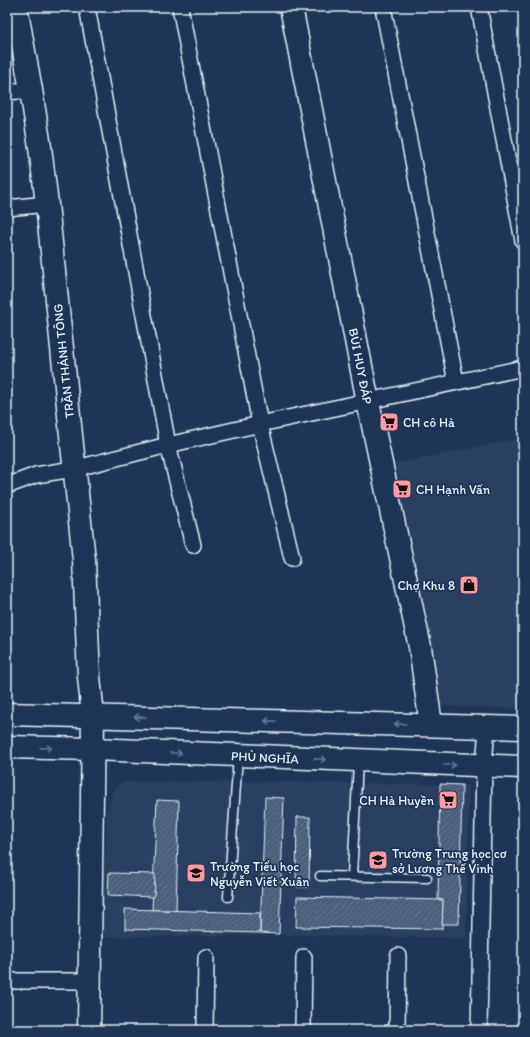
<svg xmlns="http://www.w3.org/2000/svg" width="530" height="1037" viewBox="0 0 530 1037" font-family="Itim,sans-serif">
	<defs>
		<pattern id="building-hatch" width="6" height="6" patternUnits="userSpaceOnUse"><rect width="6" height="6" fill="#495e7a"/><path d="M-1 1l2-2M0 6l6-6M5 7l2-2" fill="none" stroke="#63768e"/></pattern>
	</defs>
	<rect width="100%" height="100%" fill="#1d3557"/>
	<filter id="ink" filterUnits="userSpaceOnUse"><feTurbulence type="fractalNoise" baseFrequency=".025" numOctaves="2"/><feDisplacementMap in="SourceGraphic" scale="8" xChannelSelector="R" yChannelSelector="G"/><feConvolveMatrix kernelMatrix="1 2 1 2 8 2 1 2 1" color-interpolation-filters="sRGB"/></filter>
	<g filter="url(#ink)">
		<g fill="#2a4162">
			<polygon points="523,438 523,709 438,706 394,464"/>
			<polygon points="122,782 290,782 469,785 466,938 287,935 102,937 107,812 113,790"/>
		</g>
		<g fill="url(#building-hatch)" stroke="#e8f1f8">
			<polygon points="440,784 462,785 459,924 442,924 443,900 438,900"/>
			<polygon points="265,797 284,798 279,934 260,933"/>
			<polygon points="157,800 179,801 176,910 152,910"/>
			<polygon points="297,817 310,817 309,887 296,887"/>
			<polygon points="109,873 155,874 154,897 108,895"/>
			<polygon points="297,897 443,900 442,929 296,927"/>
			<polygon points="125,909 260,913 260,933 125,929"/>
		</g>
		<g fill="none" stroke-linecap="round" stroke-linejoin="round">
			<defs>
				<g id="lane">
					<polyline points="320,876 427,878"/>
					<polyline points="352,876 358,762"/>
					<polyline points="228,897 238,756"/>
				</g>
				<g id="street">
					<polyline points="87,7 168,445 193,545"/>
					<polyline points="180,7 260,424 292,558"/>
					<polyline points="383,7 456,382"/>
					<polyline points="479,7 523,241"/>
					<polyline points="7,92 31,90"/>
					<polyline points="7,208 47,204"/>
					<polyline points="12,484 36,475 73,469 168,445 260,424 523,368"/>
					<polyline points="7,981 90,981"/>
					<polyline points="205,1030 206,957"/>
					<polyline points="303,1030 304,957"/>
					<polyline points="397,1030 398,956"/>
					<polyline points="479,1030 484,766 487,727"/>
				</g>
				<g id="secondary">
					<polyline points="16,7 31,90 40,147 47,204 84,560 89,677 93,716 89,1030"/>
					<polyline points="291,7 368,402 420,647 431,725"/>
					<polyline points="7,714 523,728"/>
					<polyline points="7,747 93,749 523,767"/>
				</g>
			</defs>
			<use href="#lane" stroke="#e8f1f8" stroke-width="11"/>
			<use href="#street" stroke="#e8f1f8" stroke-width="18"/>
			<use href="#secondary" stroke="#e8f1f8" stroke-width="25"/>
			<use href="#lane" stroke="#1d3557" stroke-width="8"/>
			<use href="#street" stroke="#1d3557" stroke-width="15"/>
			<use href="#secondary" stroke="#1d3557" stroke-width="22"/>
		</g>
		<defs><path id="oneway-shaft" d="M-6 0H5M1.5-3L5.5 0L1.5 3" fill="none" stroke-width="1.6" stroke-linecap="round" stroke-linejoin="round"/></defs>
		<g stroke="#64778f">
			<use href="#oneway-shaft" transform="translate(140 717) rotate(-178)"/>
			<use href="#oneway-shaft" transform="translate(270 721) rotate(-178)"/>
			<use href="#oneway-shaft" transform="translate(400 724) rotate(-178)"/>
			<use href="#oneway-shaft" transform="translate(46 748) rotate(2)"/>
			<use href="#oneway-shaft" transform="translate(176 753) rotate(3)"/>
			<use href="#oneway-shaft" transform="translate(320 759) rotate(3)"/>
			<use href="#oneway-shaft" transform="translate(450 765) rotate(3)"/>
		</g>
	</g>
	<defs>
		<symbol id="supermarket-square" viewBox="-11 -11 22 22"><rect x="-9" y="-9" width="18" height="18" rx="4" fill="#ff9aa2" stroke="#1d3557"/><path d="M-6-5.5h2.5l.6 2H6L4.5 2H-2.5L-4.4-4H-6ZM-1.5 3.2a1.3 1.3 0 1 0 .1 0ZM3 3.2a1.3 1.3 0 1 0 .1 0Z" fill="#111"/></symbol>
		<symbol id="shop-square" viewBox="-11 -11 22 22"><rect x="-9" y="-9" width="18" height="18" rx="4" fill="#ff9aa2" stroke="#1d3557"/><path d="M-5-2.5h2.3a2.7 3.5 0 0 1 5.4 0H5L5.5 6h-11ZM-1.5-2.5h3a1.5 2.3 0 0 0-3 0Z" fill="#111"/></symbol>
		<symbol id="school-square" viewBox="-11 -11 22 22"><rect x="-9" y="-9" width="18" height="18" rx="4" fill="#ff9aa2" stroke="#1d3557"/><path d="M0-5L7-2L0 1L-7-2ZM-4 1L0 2.5L4 1V4Q0 6-4 4Z" fill="#111"/></symbol>
	</defs>
	<g fill-rule="evenodd">
		<use href="#supermarket-square" x="378" y="411" width="22" height="22"/>
		<use href="#supermarket-square" x="391" y="478" width="22" height="22"/>
		<use href="#shop-square" x="458" y="574" width="22" height="22"/>
		<use href="#supermarket-square" x="437" y="789" width="22" height="22"/>
		<use href="#school-square" x="367" y="849" width="22" height="22"/>
		<use href="#school-square" x="185" y="862" width="22" height="22"/>
	</g>
	<g text-anchor="middle" stroke-width="3.5" stroke-linejoin="round" paint-order="stroke">
		<g font-size="13" fill="#e8f1f8" stroke="#1d3557">
			<text transform="translate(63 361) rotate(-96)" y="5">TRẦN THÁNH TÔNG</text>
			<text transform="translate(361 366) rotate(79)" y="5">BÙI HUY ĐÁP</text>
			<text transform="translate(265 757) rotate(3)" y="5">PHÙ NGHĨA</text>
		</g>
		<g font-size="13" fill="#e8f1f8" stroke="#1d3557" text-anchor="start">
			<text x="403" y="427">CH cô Hà</text>
			<text x="416" y="494">CH Hạnh Vấn</text>
			<text x="455" y="590" text-anchor="end">Chợ Khu 8</text>
			<text x="434" y="805" text-anchor="end">CH Hà Huyền</text>
			<text x="392" y="858">Trường Trung học cơ<tspan x="392" dy="15">sở Lương Thế Vinh</tspan></text>
			<text x="210" y="871">Trường Tiểu học<tspan x="210" dy="15">Nguyễn Viết Xuân</tspan></text>
		</g>
	</g>
	<rect width="530" height="1037" fill="none" stroke="#1d3557" stroke-width="24"/>
	<rect x="12" y="12" width="506" height="1013" fill="none" stroke="#e8f1f8" stroke-width="1.5" filter="url(#ink)"/>
</svg>
